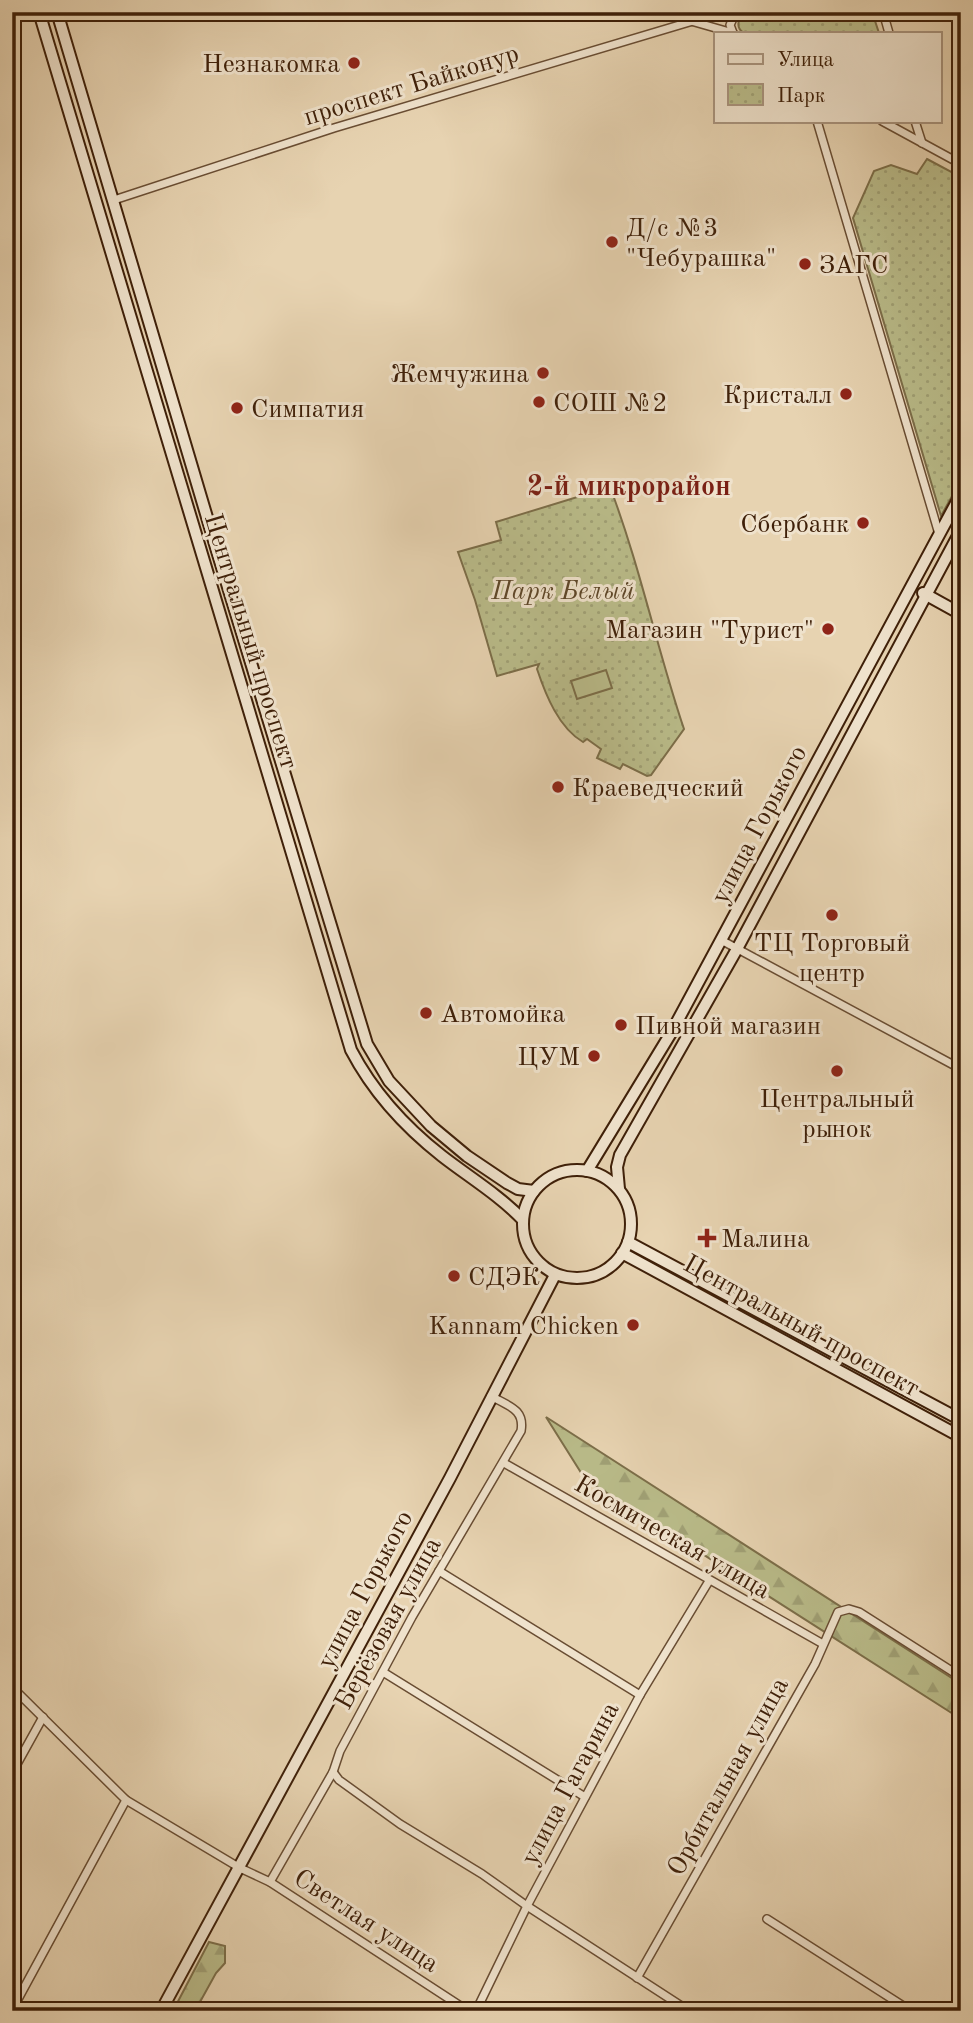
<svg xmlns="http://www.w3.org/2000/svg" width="973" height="2023" viewBox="0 0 973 2023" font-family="'Old Standard TT',serif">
	<defs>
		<pattern id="forest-firs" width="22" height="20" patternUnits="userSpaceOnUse" patternTransform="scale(1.75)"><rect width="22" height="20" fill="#b9bb89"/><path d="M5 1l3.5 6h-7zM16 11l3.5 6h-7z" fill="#a0a075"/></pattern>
		<pattern id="park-dots" width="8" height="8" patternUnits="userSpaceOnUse" patternTransform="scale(1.75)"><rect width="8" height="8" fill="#b9bb89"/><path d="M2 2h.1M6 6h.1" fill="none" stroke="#a0a075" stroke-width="1.8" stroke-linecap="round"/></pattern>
	</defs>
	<rect width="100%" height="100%" fill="#e7d3b1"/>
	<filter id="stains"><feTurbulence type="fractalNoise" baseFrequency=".00286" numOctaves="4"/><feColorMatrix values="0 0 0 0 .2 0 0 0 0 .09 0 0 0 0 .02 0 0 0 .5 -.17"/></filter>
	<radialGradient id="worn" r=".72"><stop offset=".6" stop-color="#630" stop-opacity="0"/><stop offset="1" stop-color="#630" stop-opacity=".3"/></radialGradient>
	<g fill="url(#forest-firs)" stroke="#7c6e49" stroke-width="2">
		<polygon points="546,1417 961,1684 961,1719 585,1479"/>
		<polygon points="209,1942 225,1946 225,1963 216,1973 195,2011 173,2011"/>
	</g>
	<g fill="url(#park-dots)" stroke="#7c6e49" stroke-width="2">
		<path d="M745,12H872L879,33H744C735,28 738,18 745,12Z"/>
		<polygon points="927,159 961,177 961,480 941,516 853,218 874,171 891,165 917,174"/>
		<path d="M610,487C640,566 657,649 684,729L651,775L647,776L623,764L620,769L597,758L601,749L587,739L583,742C559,728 546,696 537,669L539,664L497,676L475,600L458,552L501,540L496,522Z"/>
	</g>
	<polygon fill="#b9bb89" stroke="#7c6e49" stroke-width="2" points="606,670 612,688 577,699 571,681"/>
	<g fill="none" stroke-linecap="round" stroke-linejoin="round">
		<defs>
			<g id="street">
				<polyline points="883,12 889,33"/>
				<polyline points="691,21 733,33"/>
				<polyline points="733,33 730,25 736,12"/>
				<polyline points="817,121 939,534"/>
				<polyline points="882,121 961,164"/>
				<polyline points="915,121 922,143"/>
				<polyline points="114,200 334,128 723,12"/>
				<polyline points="721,940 961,1069"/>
				<polyline points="504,1463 823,1644"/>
				<polyline points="439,1571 640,1695"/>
				<polyline points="383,1672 585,1797"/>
				<polyline points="12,1687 126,1800 240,1868 270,1882 468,2011"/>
				<polyline points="333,1772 339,1780 400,1824 482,1874 527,1906 689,2011"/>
				<polyline points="12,1773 43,1717"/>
				<path d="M270,1882L333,1772L340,1751L412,1617L521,1431C525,1409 508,1406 491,1396"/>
				<polyline points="767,1919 911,2011"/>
				<polyline points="637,1978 815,1664 838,1612 849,1609 859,1612 961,1677"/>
				<polyline points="12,2010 126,1800"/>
				<polyline points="476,2011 527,1906 640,1695 709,1581"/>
			</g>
			<g id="secondary">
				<path d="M39,12L351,1050C373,1092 405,1127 442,1156C469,1177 499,1195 523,1220"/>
				<polyline points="57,12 217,551 367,1044 389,1081 431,1126 467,1156 507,1183 518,1189 534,1191"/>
				<polyline points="923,593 961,614"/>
				<circle cx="577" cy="1224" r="54"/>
				<polyline points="587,1171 671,1033 961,494"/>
				<polyline points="619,1189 617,1167 620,1155 737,949 961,530"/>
				<polyline points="628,1242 961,1420"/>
				<polyline points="622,1253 961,1437"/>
				<polyline points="161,2011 450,1478 555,1275"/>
			</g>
		</defs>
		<use href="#street" stroke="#694d33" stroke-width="10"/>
		<use href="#secondary" stroke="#3f2009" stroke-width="14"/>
		<use href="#street" stroke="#efe2cc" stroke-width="7"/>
		<use href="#secondary" stroke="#efe2cc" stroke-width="10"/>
	</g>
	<g fill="#8f2418" stroke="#efe2cc" stroke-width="2.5">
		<circle cx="354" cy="63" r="7"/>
		<circle cx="612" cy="242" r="7"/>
		<circle cx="805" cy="264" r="7"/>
		<circle cx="543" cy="373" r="7"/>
		<circle cx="846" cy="394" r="7"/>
		<circle cx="539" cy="402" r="7"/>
		<circle cx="237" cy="408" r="7"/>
		<circle cx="863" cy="523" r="7"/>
		<circle cx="828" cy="629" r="7"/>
		<circle cx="558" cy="787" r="7"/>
		<circle cx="832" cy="915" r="7"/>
		<circle cx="426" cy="1013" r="7"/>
		<circle cx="621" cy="1025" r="7"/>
		<circle cx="594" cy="1056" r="7"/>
		<circle cx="837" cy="1071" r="7"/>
		<path d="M703.5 1227.5h7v7h7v7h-7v7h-7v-7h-7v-7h7z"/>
		<circle cx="454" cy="1276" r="7"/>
		<circle cx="633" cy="1325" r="7"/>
	</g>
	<g text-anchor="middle" stroke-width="6" stroke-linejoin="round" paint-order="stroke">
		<g font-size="26" fill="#3f2009" stroke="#efe2cc" text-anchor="start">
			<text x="340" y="72" text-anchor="end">Незнакомка</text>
			<text x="626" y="236">Д/c №3<tspan x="626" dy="30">"Чебурашка"</tspan></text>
			<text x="819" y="273">ЗАГС</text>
			<text x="529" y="382" text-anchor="end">Жемчужина</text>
			<text x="832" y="403" text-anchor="end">Кристалл</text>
			<text x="553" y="411">СОШ №2</text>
			<text x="251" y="417">Симпатия</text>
			<text x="849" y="532" text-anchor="end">Сбербанк</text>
			<text x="814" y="638" text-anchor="end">Магазин "Турист"</text>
			<text x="572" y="796">Краеведческий</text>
			<text x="832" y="951" text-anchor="middle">ТЦ Торговый<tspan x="832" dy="30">центр</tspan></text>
			<text x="440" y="1022">Автомойка</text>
			<text x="635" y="1034">Пивной магазин</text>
			<text x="580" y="1065" text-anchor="end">ЦУМ</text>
			<text x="837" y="1107" text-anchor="middle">Центральный<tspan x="837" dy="30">рынок</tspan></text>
			<text x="721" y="1247">Малина</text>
			<text x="468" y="1285">СДЭК</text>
			<text x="619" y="1334" text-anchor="end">Kannam Chicken</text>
		</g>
		<g font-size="26" fill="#3f2009" stroke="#efe2cc">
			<text transform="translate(411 84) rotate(-17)" y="9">проспект Байконур</text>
			<text transform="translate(252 641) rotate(73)" y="9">Центральный проспект</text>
			<text transform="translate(758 824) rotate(-62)" y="9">улица Горького</text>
			<text transform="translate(802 1325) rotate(29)" y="9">Центральный проспект</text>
			<text transform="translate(673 1536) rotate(30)" y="9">Космическая улица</text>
			<text transform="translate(364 1589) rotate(-62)" y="9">улица Горького</text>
			<text transform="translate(387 1623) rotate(-61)" y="9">Берёзовая улица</text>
			<text transform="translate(727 1776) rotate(-61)" y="9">Орбитальная улица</text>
			<text transform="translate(569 1783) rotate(-62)" y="9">улица Гагарина</text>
			<text transform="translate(367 1920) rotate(33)" y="9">Светлая улица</text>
		</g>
		<g font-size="26" font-style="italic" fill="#5e4729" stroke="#efe2cc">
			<text x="563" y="599">Парк Белый</text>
		</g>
		<g font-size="28" font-weight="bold" fill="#7a1f14" stroke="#efe2cc">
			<text x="629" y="495">2-й микрорайон</text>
		</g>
	</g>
	<rect width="973" height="2023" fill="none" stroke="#e7d3b1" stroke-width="42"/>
	<rect x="14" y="14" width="945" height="1995" fill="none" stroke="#3f2009" stroke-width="3.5"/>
	<rect x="21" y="21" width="931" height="1981" fill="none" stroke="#3f2009" stroke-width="2"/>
	<rect x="714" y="32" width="228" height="91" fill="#efe2cc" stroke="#a9947e" stroke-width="2"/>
	<rect x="728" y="54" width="35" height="10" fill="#efe2cc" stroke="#a9947e" stroke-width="2"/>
	<text x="777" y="66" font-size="21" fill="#3f2009">Улица</text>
	<rect x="728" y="84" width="35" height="21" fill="url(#park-dots)" stroke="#a9947e" stroke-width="2"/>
	<text x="777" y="102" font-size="21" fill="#3f2009">Парк</text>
	<rect width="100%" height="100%" filter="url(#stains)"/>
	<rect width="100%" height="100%" fill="url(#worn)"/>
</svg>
